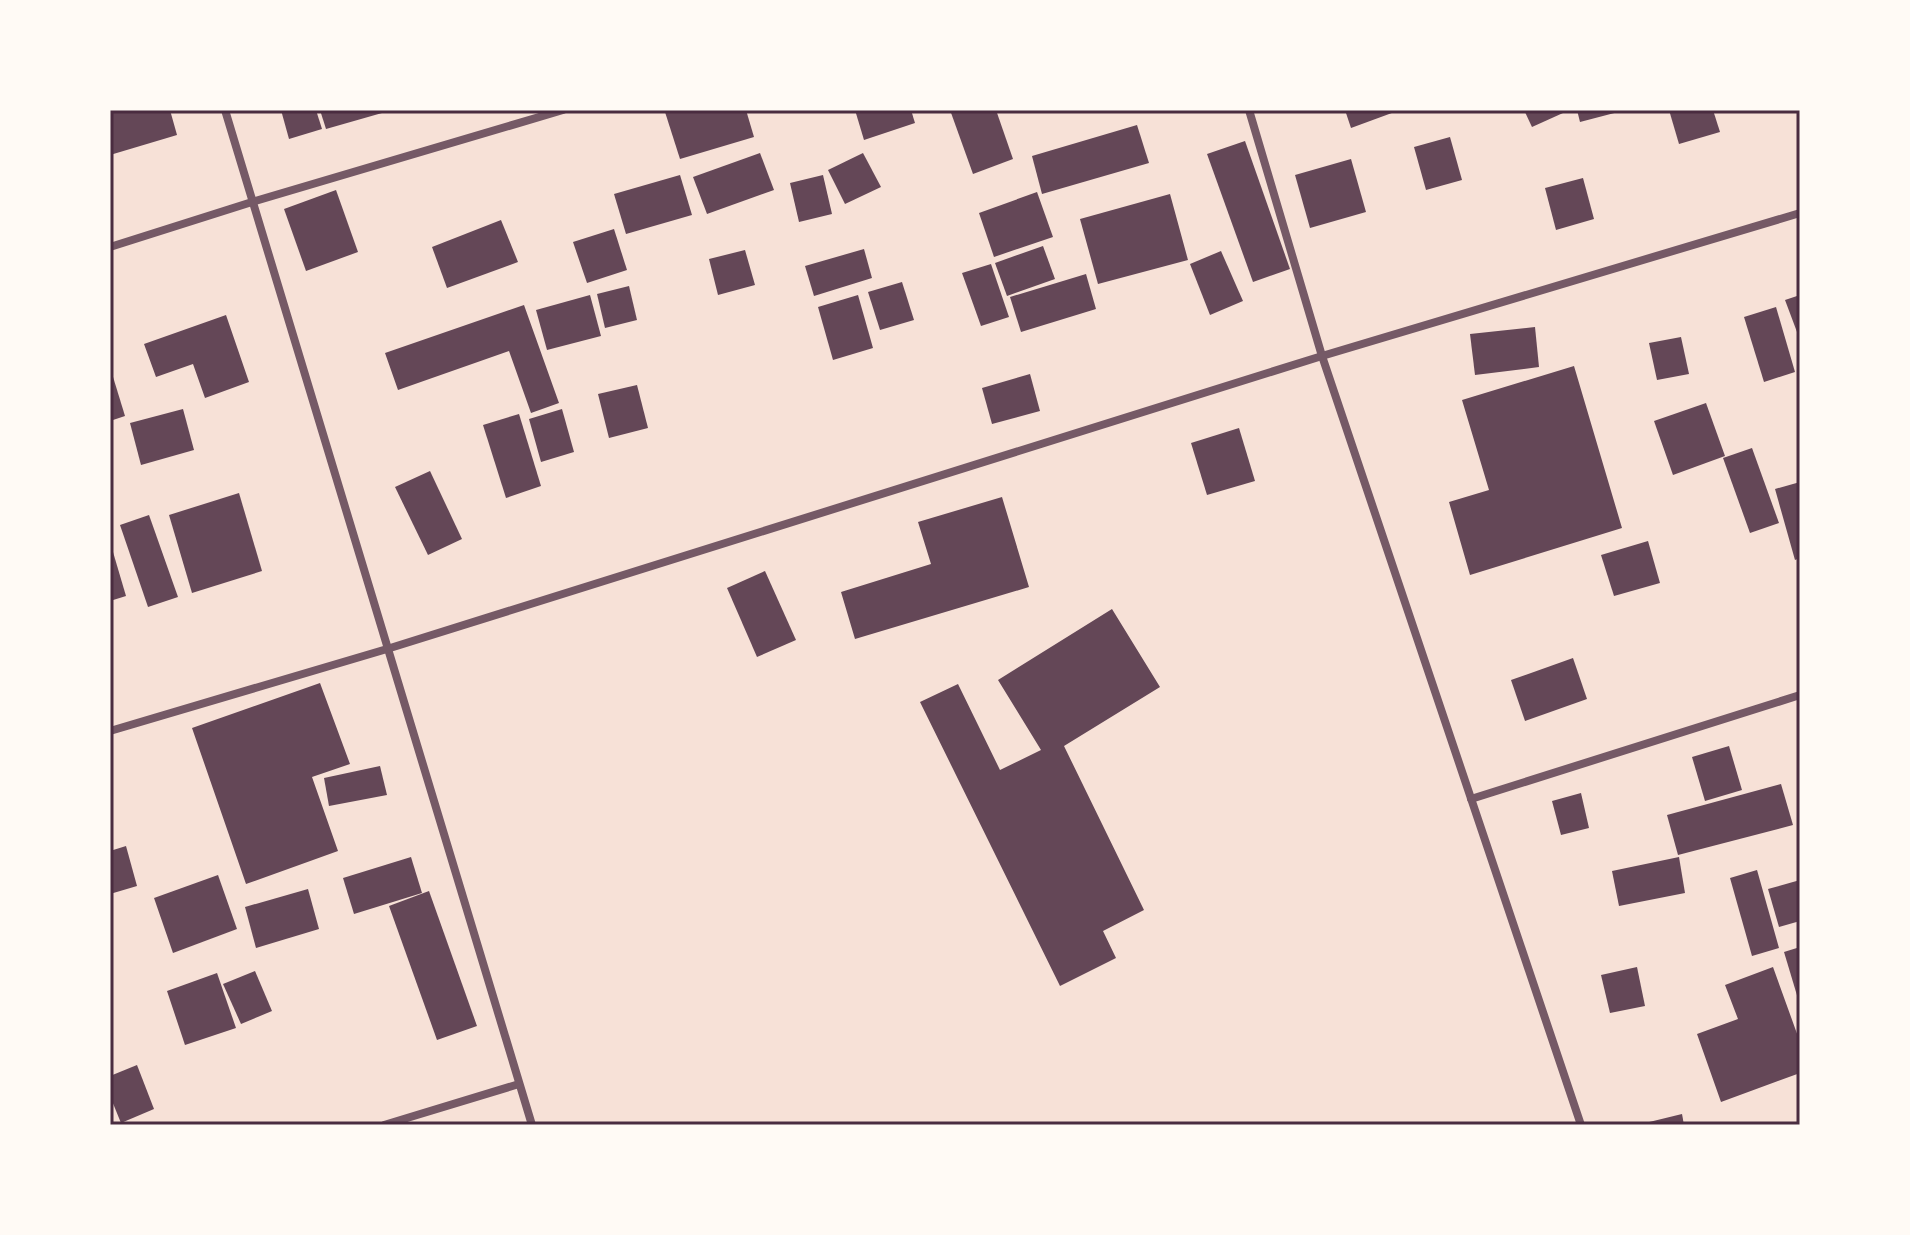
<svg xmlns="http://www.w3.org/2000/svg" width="1910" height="1235" viewBox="0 0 1910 1235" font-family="'Fira Sans',sans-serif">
	<rect width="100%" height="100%" fill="#f7e1d7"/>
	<g fill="#644757">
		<polygon points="110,110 170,110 177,135 110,155"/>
		<polygon points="281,110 316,110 322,129 289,139"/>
		<polygon points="320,110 381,110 382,113 326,129"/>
		<polygon points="670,110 746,110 754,137 680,159 665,112"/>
		<polygon points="855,110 911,110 915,123 864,140"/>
		<polygon points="950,110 996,110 1013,159 973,174"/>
		<polygon points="1345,110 1400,110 1351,128"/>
		<polygon points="1524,110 1561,110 1563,113 1532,127"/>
		<polygon points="1577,110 1622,110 1622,111 1580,122"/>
		<polygon points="1669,110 1713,110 1720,132 1679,144"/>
		<polygon points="1137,125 1149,163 1042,194 1032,156"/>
		<polygon points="1450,137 1462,180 1426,190 1414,147"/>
		<polygon points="1245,141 1290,269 1253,282 1207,154"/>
		<polygon points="760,153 774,190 707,214 693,177"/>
		<polygon points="863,153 881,187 845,204 828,170"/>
		<polygon points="1351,159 1366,212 1310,228 1295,175"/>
		<polygon points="680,175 692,215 626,234 614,194"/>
		<polygon points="823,175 832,214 799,222 790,183"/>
		<polygon points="1583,178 1594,219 1556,230 1545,188"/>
		<polygon points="336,190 358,252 306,271 284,209"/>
		<polygon points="1037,192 1053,237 994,257 979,213"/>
		<polygon points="1170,194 1188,260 1098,284 1080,219"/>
		<polygon points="501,220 518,262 447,288 432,247"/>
		<polygon points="614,229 627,270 587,283 573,242"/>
		<polygon points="1043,246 1055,279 1007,296 995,263"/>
		<polygon points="864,249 872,278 814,296 805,266"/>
		<polygon points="745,250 755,285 718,295 709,259"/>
		<polygon points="1221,251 1243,301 1210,315 1190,264"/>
		<polygon points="991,264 1009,317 981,326 962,273"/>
		<polygon points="1086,274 1096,309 1021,332 1010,297"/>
		<polygon points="902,282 914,320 880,330 868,292"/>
		<polygon points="629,286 637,320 605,328 597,294"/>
		<polygon points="590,295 601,336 547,350 536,310"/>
		<polygon points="858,295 873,348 833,360 818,307"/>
		<polygon points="1800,295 1800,340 1785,300"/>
		<polygon points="524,305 559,403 531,413 509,351 398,390 385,353"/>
		<polygon points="1776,307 1795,372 1764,382 1744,317"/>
		<polygon points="226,315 249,382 205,398 193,364 156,377 144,344"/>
		<polygon points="1535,327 1539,367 1475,375 1470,334"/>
		<polygon points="1681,337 1689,374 1657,380 1649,343"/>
		<polygon points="1574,366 1622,528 1470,575 1449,502 1489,490 1462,400"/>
		<polygon points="110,367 125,416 110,421"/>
		<polygon points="1030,374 1040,411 992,424 982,388"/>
		<polygon points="637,385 648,428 609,438 598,394"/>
		<polygon points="1706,403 1725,456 1673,475 1654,421"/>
		<polygon points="183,409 194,450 141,465 130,423"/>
		<polygon points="562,409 574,452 541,462 529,419"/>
		<polygon points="519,414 541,486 506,498 483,425"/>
		<polygon points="1239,428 1255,481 1207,495 1191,443"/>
		<polygon points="1752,448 1779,523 1750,533 1723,458"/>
		<polygon points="430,471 462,539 428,555 395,487"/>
		<polygon points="1800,482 1800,558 1795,560 1775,489"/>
		<polygon points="239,493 262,571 192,593 169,515"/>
		<polygon points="1002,497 1029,587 855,639 841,592 931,564 918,522"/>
		<polygon points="149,515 178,597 148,607 120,525"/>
		<polygon points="1648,541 1660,583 1614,596 1601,555"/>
		<polygon points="113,552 126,596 110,601 110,553"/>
		<polygon points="765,571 796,640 757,657 727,588"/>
		<polygon points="1112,609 1160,687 1064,746 1144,910 1103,931 1116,958 1060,986 920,702 958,684 1000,770 1041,750 998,680"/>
		<polygon points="1573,658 1587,699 1525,721 1511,680"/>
		<polygon points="320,683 350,764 312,777 338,851 246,884 192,728"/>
		<polygon points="1729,746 1742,790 1705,801 1692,757"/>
		<polygon points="380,766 387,795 329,806 324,778"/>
		<polygon points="1781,784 1793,825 1678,855 1667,815"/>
		<polygon points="1581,793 1589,828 1561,835 1552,801"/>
		<polygon points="126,846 137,886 110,894 110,851"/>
		<polygon points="411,857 422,893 354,914 343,878"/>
		<polygon points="1679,857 1685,893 1619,906 1612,871"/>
		<polygon points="1757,870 1779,948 1752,956 1730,878"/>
		<polygon points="218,875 237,929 173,953 154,898"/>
		<polygon points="1800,880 1800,921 1779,927 1768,889"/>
		<polygon points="308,889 319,929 256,948 245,907"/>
		<polygon points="429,891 477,1026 437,1040 389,906"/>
		<polygon points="1800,947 1800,1002 1799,1002 1784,952"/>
		<polygon points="1637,967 1645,1006 1610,1013 1601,975"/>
		<polygon points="1773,967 1800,1042 1800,1073 1721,1102 1697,1034 1738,1019 1725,985"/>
		<polygon points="255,971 272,1011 241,1024 223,984"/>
		<polygon points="217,973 236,1028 185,1045 167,991"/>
		<polygon points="137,1065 154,1109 121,1123 110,1096 110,1076"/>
		<polygon points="1682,1114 1684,1125 1641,1125 1641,1124"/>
	</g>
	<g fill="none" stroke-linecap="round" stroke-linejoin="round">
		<g stroke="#755966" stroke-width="8">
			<polyline points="225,110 532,1125"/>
			<polyline points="1249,110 1322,356 1581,1125"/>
			<polyline points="110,247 252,202 563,110"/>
			<polyline points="110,731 387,649 1322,356 1800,213"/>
			<polyline points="1471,799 1800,695"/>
			<polyline points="384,1125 519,1084"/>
		</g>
	</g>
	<rect width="1910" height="1235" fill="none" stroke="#fffaf5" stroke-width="224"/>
	<rect x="112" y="112" width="1686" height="1011" fill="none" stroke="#4a2c40" stroke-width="3"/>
</svg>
